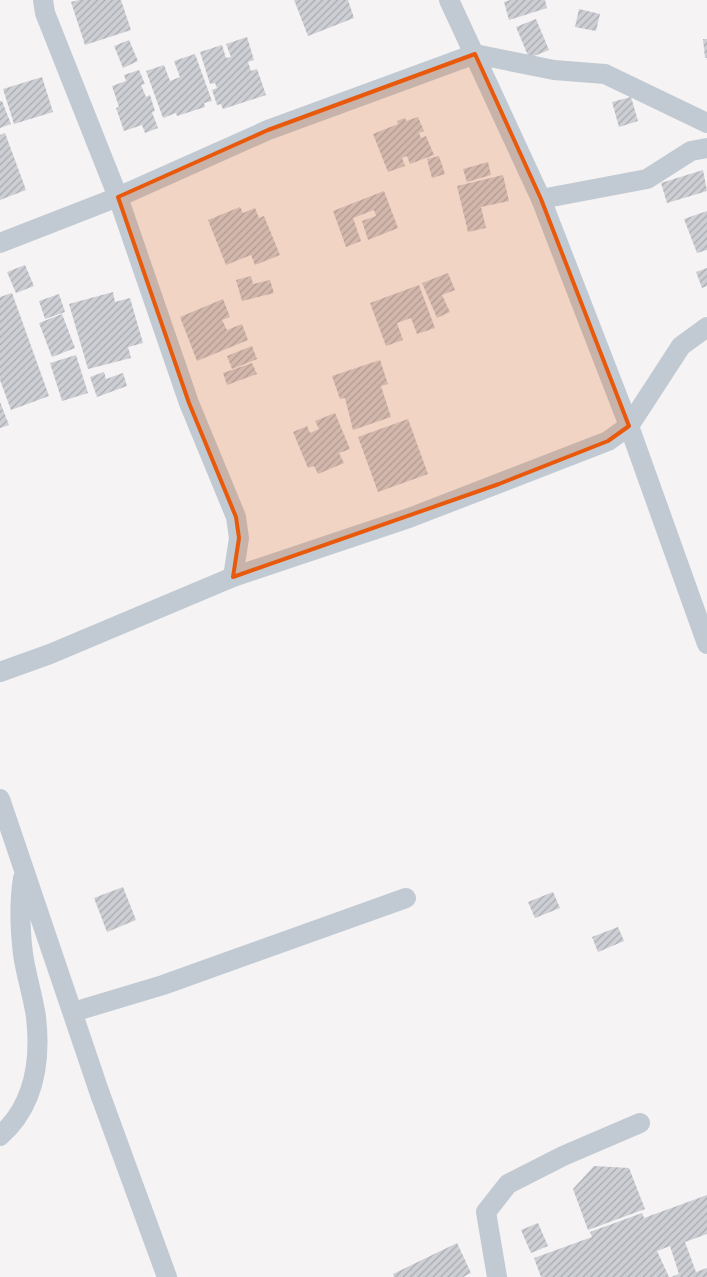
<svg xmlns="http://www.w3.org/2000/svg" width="707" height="1277" viewBox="0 0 707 1277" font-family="'DM Sans',sans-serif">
	<defs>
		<pattern id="building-hatch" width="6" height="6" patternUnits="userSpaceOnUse" patternTransform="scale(1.25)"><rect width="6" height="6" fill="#cdcfd5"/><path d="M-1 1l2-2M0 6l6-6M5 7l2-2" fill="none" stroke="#a8abb0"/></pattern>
	</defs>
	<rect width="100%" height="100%" fill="#f5f3f3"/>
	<g fill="url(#building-hatch)">
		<polygon points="79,0 121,0 131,30 85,45 71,2"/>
		<polygon points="294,0 348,0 354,18 308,36"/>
		<polygon points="510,0 545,0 547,8 509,20 504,2"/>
		<polygon points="579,9 600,14 596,31 575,27"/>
		<polygon points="536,19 549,50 529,58 516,27"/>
		<polygon points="247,37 254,60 248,62 251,71 257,69 266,95 223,109 221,104 217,105 212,90 217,88 215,83 210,84 200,52 222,45 226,58 231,57 226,44"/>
		<polygon points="703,39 707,39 707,58 705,58"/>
		<polygon points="129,40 138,61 123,68 114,46"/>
		<polygon points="195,54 212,101 204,103 205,107 177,116 176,113 163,118 146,71 164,65 170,81 180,77 174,61"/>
		<polygon points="139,70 145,84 141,85 146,97 150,95 155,111 152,112 158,128 145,133 142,125 124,131 116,108 119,107 112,86 126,81 124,75"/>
		<polygon points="42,77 53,112 14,124 3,89"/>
		<polygon points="631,97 638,121 619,127 612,102"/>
		<polygon points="0,101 2,101 11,124 0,128"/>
		<polygon points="418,117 424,131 419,133 421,138 426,136 434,155 410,164 407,156 402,158 405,166 388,172 373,134 398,124 397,121 405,118 406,121"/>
		<polygon points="5,133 26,190 0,200 0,135"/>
		<polygon points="439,156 445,174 432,178 427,159"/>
		<polygon points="488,162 491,175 467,182 463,169"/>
		<polygon points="703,170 707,191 667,203 661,183"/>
		<polygon points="503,175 509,201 481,207 486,228 468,232 457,186"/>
		<polygon points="384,191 398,228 368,240 362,221 376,216 374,210 353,218 361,241 346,247 333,211"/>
		<polygon points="240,207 243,213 255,208 259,218 264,216 280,255 255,265 251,255 226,265 208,220"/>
		<polygon points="707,211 707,250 697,253 684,219"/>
		<polygon points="25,265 34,286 16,293 7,272"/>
		<polygon points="707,268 707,286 702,288 696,272"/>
		<polygon points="448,273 455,290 442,295 450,312 437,318 422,283"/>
		<polygon points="251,276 253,284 270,280 274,293 242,301 236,280"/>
		<polygon points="419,285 435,328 417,334 411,318 397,323 403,340 386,346 370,303"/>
		<polygon points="113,292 115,302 130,298 143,343 128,347 131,358 88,369 69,304"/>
		<polygon points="12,293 49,396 11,410 0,380 0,297"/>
		<polygon points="59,294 65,312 45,319 39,301"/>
		<polygon points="223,299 230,317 222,320 227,330 242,324 248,340 197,361 180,317"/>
		<polygon points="62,314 75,348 52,357 39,323"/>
		<polygon points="252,346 257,359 232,369 227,356"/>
		<polygon points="76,355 88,393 62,401 50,363"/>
		<polygon points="380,360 388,384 381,386 391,417 353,430 345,398 340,399 332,376"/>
		<polygon points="252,363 257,374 227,385 223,373"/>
		<polygon points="104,372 106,379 123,373 127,386 97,397 90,377"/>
		<polygon points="0,402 9,425 0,428"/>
		<polygon points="335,413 350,449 339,453 344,463 318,474 314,466 308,468 293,432 307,426 310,433 319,429 315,421"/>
		<polygon points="408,419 428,474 378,492 358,437"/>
		<polygon points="123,887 136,920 107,932 94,898"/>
		<polygon points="553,892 560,908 535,918 528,902"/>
		<polygon points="618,927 624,941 598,952 592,937"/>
		<polygon points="594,1166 629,1168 645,1209 588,1230 573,1189"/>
		<polygon points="707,1195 707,1234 685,1242 696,1272 707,1268 707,1277 671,1277 679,1274 670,1246 657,1251 669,1277 541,1277 534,1258 592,1237 590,1232 642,1213 644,1218"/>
		<polygon points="538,1223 548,1246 531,1253 521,1230"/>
		<polygon points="457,1243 471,1273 463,1277 394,1277 393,1274"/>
	</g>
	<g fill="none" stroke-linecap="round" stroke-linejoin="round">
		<g stroke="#c1cad2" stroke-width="20">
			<polyline points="43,0 45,13 118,197 189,403 236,517 239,538 233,577"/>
			<polyline points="449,0 541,199 629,426 707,644"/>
			<polyline points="541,199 647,179 691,151 707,148"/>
			<polyline points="0,243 118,197 268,130 475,54 554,70 605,74 707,123"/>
			<polyline points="0,672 50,654 233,577 409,518 608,441 629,426 681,346 707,327"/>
			<polyline points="0,799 100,1094 167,1277"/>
			<polyline points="73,1012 163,985 406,898"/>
			<path d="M0,1136C34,1106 41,1061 36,1017C33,996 26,975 23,954C20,929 19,903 23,878"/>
			<polyline points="497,1277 486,1212 508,1184 563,1156 640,1123"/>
		</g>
	</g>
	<path fill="#e8590c" fill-opacity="0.2" stroke="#e8590c" stroke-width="4" stroke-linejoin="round" d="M475,54L541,199L629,426L608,441L499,484L233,577L239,538L236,517L189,403L118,197L268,130Z"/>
</svg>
